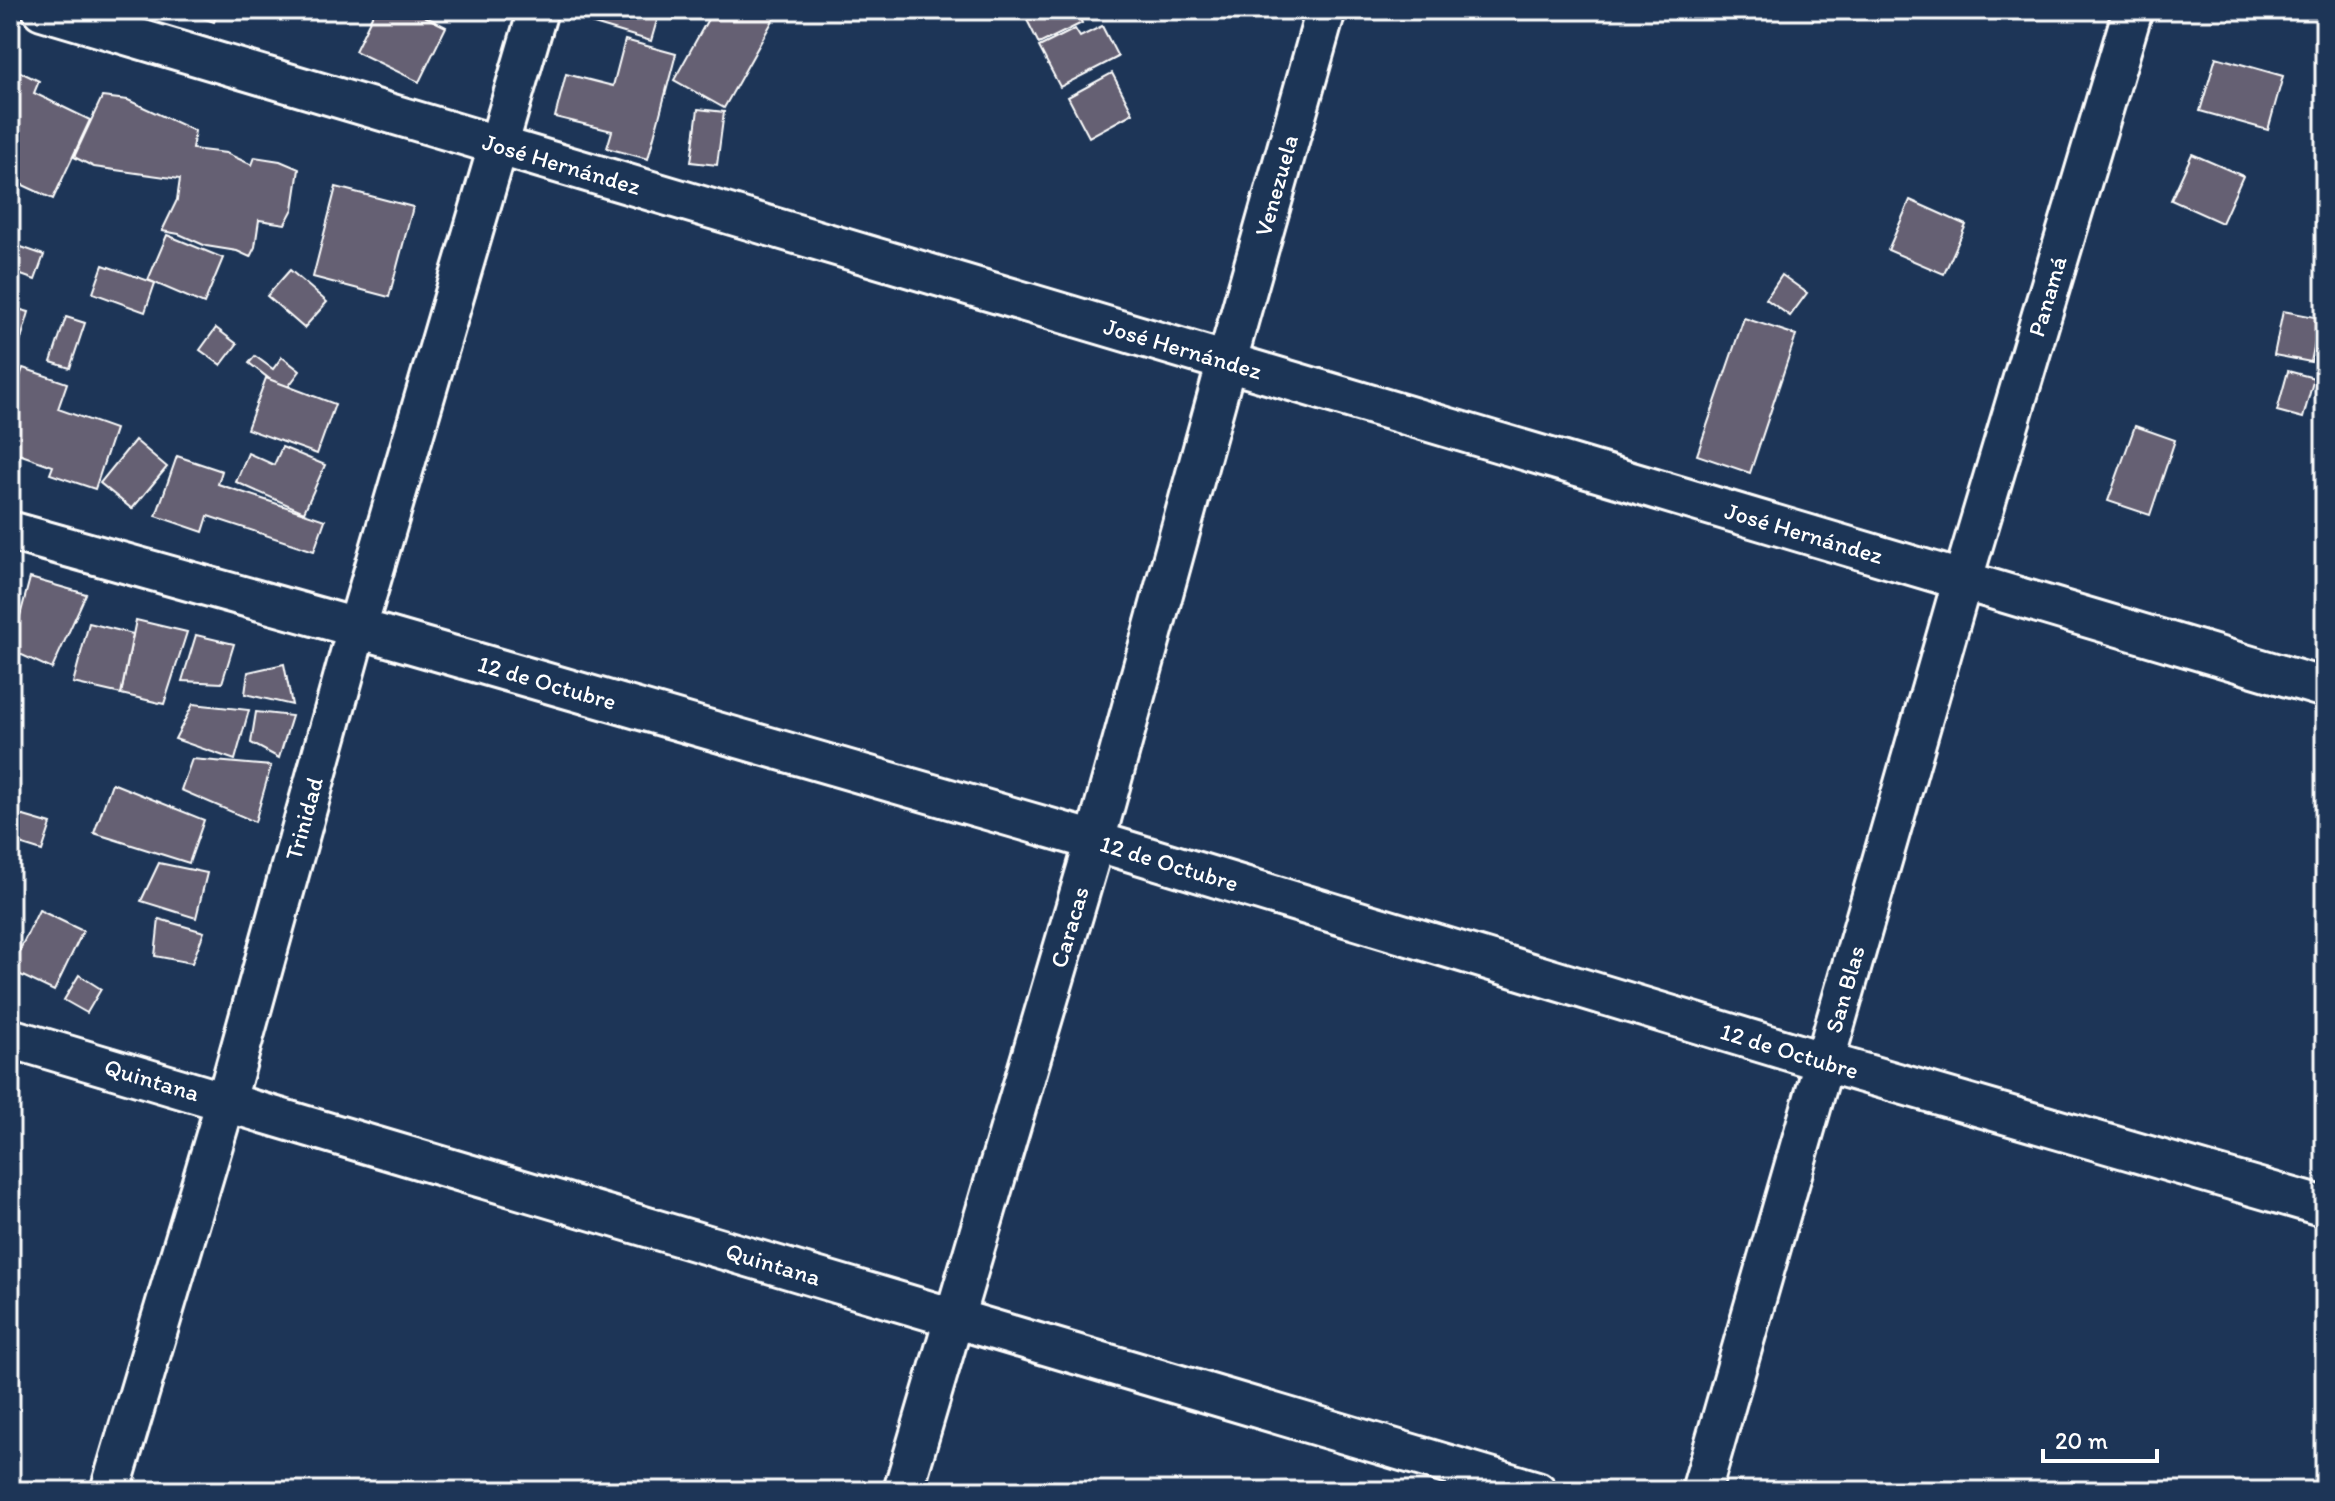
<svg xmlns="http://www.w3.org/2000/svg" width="2335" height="1501" viewBox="0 0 2335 1501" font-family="Itim,sans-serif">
	<rect width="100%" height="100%" fill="#1d3557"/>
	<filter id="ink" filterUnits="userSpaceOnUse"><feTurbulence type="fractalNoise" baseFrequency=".0125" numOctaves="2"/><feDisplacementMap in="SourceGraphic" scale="16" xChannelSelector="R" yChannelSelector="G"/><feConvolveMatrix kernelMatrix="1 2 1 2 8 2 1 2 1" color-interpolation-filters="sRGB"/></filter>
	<g filter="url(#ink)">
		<g fill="#656173" stroke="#fff" stroke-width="2">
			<polygon points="180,10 219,10 214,22"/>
			<polygon points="375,10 412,10 446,27 419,82 355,51"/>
			<polygon points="569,10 660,10 651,41 567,16"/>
			<polygon points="713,10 771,10 777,13 724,108 674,80"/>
			<polygon points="1041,10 1076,10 1082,23 1039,44 1026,18"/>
			<polygon points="1102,26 1118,57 1060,87 1039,47 1075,29 1080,37"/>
			<polygon points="625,40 676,54 648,159 607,148 612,131 555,117 566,74 613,86"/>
			<polygon points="2216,57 2283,76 2268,130 2200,111"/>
			<polygon points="10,67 39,81 34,93 90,120 53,199 10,179"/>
			<polygon points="1112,73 1133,113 1089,137 1068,97"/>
			<polygon points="102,97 128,100 195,131 192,149 226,153 252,165 255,157 280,161 299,169 293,209 285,224 259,220 255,247 250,257 237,251 206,246 179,234 162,231 177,200 180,179 94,167 74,157"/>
			<polygon points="698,109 724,112 717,165 691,162"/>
			<polygon points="2192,154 2243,176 2222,223 2171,200"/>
			<polygon points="336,187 413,207 389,297 313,277"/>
			<polygon points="1910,200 1966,225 1944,274 1888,250"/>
			<polygon points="167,235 223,258 204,304 148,280"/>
			<polygon points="10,243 44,255 35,280 10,271"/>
			<polygon points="103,265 155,283 145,312 93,293"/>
			<polygon points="290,270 327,302 304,328 267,296"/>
			<polygon points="1782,275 1807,293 1790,316 1766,299"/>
			<polygon points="10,307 29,312 16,356 10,354"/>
			<polygon points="2283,311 2320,318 2311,362 2274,355"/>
			<polygon points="66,317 85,323 70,368 51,362"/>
			<polygon points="1744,318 1796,335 1750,473 1697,455"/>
			<polygon points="216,328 237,344 221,365 200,350"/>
			<polygon points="255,356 273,369 282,357 300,371 285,391 249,363"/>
			<polygon points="23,368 67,383 58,409 115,429 95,489 50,474 53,466 10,451 10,405"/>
			<polygon points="2288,371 2314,378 2303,418 2277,411"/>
			<polygon points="266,378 335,404 317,454 247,429"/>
			<polygon points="2135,426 2175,440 2150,515 2108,501"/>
			<polygon points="135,440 167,467 132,509 100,483"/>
			<polygon points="282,447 325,465 304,512 236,482 248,453 274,465"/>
			<polygon points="177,456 222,471 218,484 325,520 314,551 208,516 203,532 156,516"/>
			<polygon points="30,578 86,594 52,669 11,650"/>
			<polygon points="136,620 187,632 164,704 121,694"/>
			<polygon points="89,623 133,634 121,694 73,683"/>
			<polygon points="196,635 234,644 222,683 182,681"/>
			<polygon points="284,664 292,705 245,694 248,672"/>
			<polygon points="193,704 249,710 235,760 175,739"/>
			<polygon points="256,712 292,716 279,758 251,743"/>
			<polygon points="192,759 271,766 255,822 181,790"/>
			<polygon points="112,783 204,820 189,863 94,833"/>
			<polygon points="10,812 51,824 42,851 10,841"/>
			<polygon points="159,863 207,873 196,918 141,901"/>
			<polygon points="39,910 83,931 54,991 10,970"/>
			<polygon points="159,919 204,932 192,963 155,956"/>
			<polygon points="79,975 101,989 87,1013 64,1000"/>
		</g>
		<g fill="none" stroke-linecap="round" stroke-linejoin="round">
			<defs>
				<g id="minor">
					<path id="s1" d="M42,10L2325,688"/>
					<path id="s2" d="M10,531L357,628L1095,841L1825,1062L2325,1207"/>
					<path id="s3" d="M10,1038L1537,1491"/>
					<path id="s4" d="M110,1491L226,1101L357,628L538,10"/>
					<path id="s5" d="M903,1491L1095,841L1227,361L1326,10"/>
					<path id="s6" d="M1701,1491L1962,582L2133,10"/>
				</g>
			</defs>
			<use href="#minor" stroke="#fff" stroke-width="44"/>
			<use href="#minor" stroke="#1d3557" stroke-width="38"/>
		</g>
	</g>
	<g text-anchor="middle" stroke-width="6" stroke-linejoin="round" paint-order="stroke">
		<g font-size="24" fill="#fff" stroke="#1d3557">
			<text dy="8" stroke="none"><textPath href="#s1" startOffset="542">José Hernández</textPath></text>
			<text dy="8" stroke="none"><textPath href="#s5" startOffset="1358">Venezuela</textPath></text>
			<text dy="8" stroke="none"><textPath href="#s6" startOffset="1244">Panamá</textPath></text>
			<text dy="8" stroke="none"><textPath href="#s1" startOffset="1190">José Hernández</textPath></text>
			<text dy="8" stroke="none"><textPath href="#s1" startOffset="1838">José Hernández</textPath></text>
			<text dy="8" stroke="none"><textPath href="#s2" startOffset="558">12 de Octubre</textPath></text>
			<text dy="8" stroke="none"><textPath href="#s4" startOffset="700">Trinidad</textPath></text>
			<text dy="8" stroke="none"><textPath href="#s2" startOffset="1206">12 de Octubre</textPath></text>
			<text dy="8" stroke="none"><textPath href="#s5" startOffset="588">Caracas</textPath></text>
			<text dy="8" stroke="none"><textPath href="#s6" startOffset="522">San Blas</textPath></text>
			<text dy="8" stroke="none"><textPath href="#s2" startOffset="1854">12 de Octubre</textPath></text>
			<text dy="8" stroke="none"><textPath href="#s3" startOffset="148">Quintana</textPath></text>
			<text dy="8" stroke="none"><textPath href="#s3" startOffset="796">Quintana</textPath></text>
		</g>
	</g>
	<rect width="2335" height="1501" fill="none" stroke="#1d3557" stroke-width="40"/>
	<rect x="20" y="20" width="2295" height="1461" fill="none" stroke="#fff" stroke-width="3" filter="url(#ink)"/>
	<path d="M2043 1449v12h114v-12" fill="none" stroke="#ffffff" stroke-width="4"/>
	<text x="2055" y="1449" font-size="24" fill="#ffffff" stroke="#1d3557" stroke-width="6" paint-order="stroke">20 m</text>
</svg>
